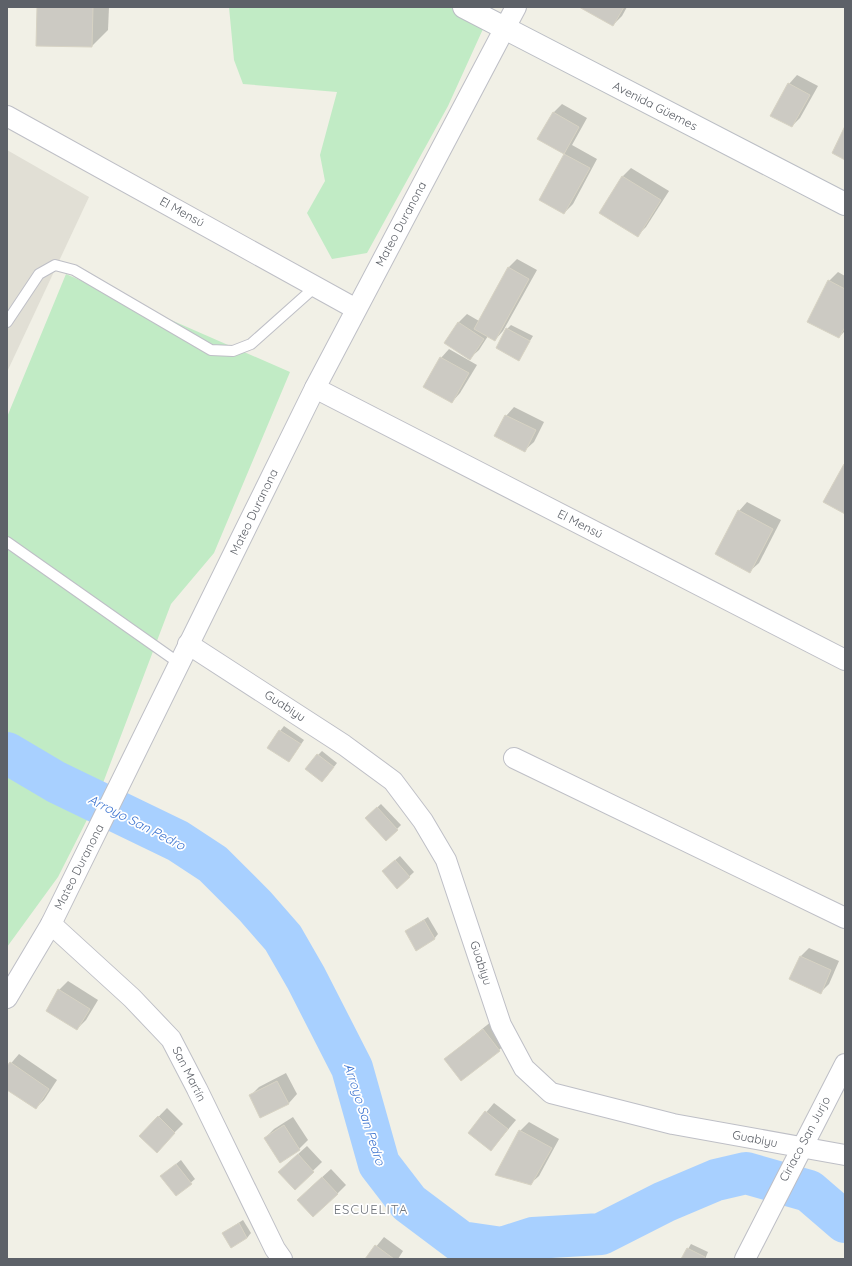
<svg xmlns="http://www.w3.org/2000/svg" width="852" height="1266" viewBox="0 0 852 1266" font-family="Quicksand,sans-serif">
	<rect width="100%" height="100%" fill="#f1f0e6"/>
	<polygon fill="#e1dfd5" points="7,150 89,197 7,372"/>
	<g fill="#c1ebc5">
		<polygon points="229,7 493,7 448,106 367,253 332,259 307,213 325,181 320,155 337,92 243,84 234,60"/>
		<polygon points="66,274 290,372 214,553 171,604 95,804 58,877 7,947 7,417"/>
	</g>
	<g fill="#0003">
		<polygon points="38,7 109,7 108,30 92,46"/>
		<polygon points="581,7 627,7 622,16 613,25"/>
		<polygon points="797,75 818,86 800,118 792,126 789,84"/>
		<polygon points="562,104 587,118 572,145 597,159 573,204 564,213 540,200 565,154 539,139 553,113"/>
		<polygon points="631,168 669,191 646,227 638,235 622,177"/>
		<polygon points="517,259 537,270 503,331 495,340 488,336 479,350 470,358 446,343 459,322 467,314 479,321 509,267"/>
		<polygon points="838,272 845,276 845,331 839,337 829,281"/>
		<polygon points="511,325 533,336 519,359 507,329"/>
		<polygon points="449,349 477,365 460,393 452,402 441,358"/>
		<polygon points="514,407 544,422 534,442 525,450 506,416"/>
		<polygon points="747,502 781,520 759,563 750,571 739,511"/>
		<polygon points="284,726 304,740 292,757 268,747"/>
		<polygon points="322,751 337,763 326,777 318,755"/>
		<polygon points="381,804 401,825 397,829 370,814"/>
		<polygon points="400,856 414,872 397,888 387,867"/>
		<polygon points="428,917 438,934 434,939 406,931"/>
		<polygon points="809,948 839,961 829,984 821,992 790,978 801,956"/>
		<polygon points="68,981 98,1000 86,1020 77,1029 59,990"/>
		<polygon points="492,1021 508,1042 499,1050 445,1059"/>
		<polygon points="19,1054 57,1080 44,1100 36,1108 7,1089 7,1068"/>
		<polygon points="286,1073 297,1094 289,1103 261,1117 250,1096 259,1087"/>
		<polygon points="494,1103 516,1120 491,1150 469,1133"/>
		<polygon points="167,1108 183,1124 156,1151 140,1136"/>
		<polygon points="293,1117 308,1140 299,1149 280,1162 265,1138 274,1129"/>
		<polygon points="529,1122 559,1139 539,1176 530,1184 520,1131"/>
		<polygon points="307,1146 322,1162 295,1188 288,1163"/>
		<polygon points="181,1160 195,1179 176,1195 166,1172"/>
		<polygon points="331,1169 346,1185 337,1194 307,1191"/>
		<polygon points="243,1220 251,1233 247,1238 223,1233"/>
		<polygon points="384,1237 403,1251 398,1259 366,1259"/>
		<polygon points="691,1244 708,1252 705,1259 682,1259"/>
	</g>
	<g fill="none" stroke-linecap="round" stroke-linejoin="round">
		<polyline stroke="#a8d0ff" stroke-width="42" points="7,753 56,782 178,841 213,864 255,906 283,938 306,978 352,1068 379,1164 409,1203 461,1242 502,1248 533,1238 601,1234 664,1202 716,1180 746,1173 809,1191 845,1222"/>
	</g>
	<g fill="#cccac3" stroke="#d7d3c4">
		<polygon points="37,7 93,7 92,47 36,46"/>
		<polygon points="579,7 624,7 613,26"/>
		<polygon points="788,83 810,95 792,127 770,116"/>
		<polygon points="553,112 579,127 564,154 537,139"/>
		<polygon points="845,126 845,160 832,153"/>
		<polygon points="564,154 590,168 564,214 539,200"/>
		<polygon points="622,176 661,200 638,237 599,213"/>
		<polygon points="508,267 529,279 495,341 474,329"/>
		<polygon points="828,280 845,289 845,327 839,338 807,322"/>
		<polygon points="458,322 484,339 470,360 444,343"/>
		<polygon points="506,328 530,341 519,361 496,348"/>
		<polygon points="440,357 469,373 452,403 423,387"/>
		<polygon points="505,415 536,430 525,452 494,436"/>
		<polygon points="844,464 845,465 845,514 823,502"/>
		<polygon points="738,510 773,529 750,573 715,554"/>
		<polygon points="279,730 301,744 289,762 267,748"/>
		<polygon points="317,754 334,767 322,782 305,769"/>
		<polygon points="377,807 398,830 386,841 365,818"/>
		<polygon points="395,860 410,877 397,889 382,871"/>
		<polygon points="424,920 435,939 416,951 405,931"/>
		<polygon points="800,956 831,970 821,994 789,979"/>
		<polygon points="58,989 90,1009 77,1030 46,1011"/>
		<polygon points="483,1029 500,1051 461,1081 444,1059"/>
		<polygon points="10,1062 49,1089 36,1109 7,1090 7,1066"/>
		<polygon points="277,1081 289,1104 260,1118 249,1095"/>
		<polygon points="485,1111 508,1129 491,1151 468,1133"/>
		<polygon points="158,1116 175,1133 157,1153 139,1136"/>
		<polygon points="284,1125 300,1150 280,1163 264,1138"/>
		<polygon points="519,1130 552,1148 531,1185 495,1175"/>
		<polygon points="298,1154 314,1172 295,1190 278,1172"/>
		<polygon points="176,1164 192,1184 176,1196 160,1176"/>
		<polygon points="322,1177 338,1194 313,1217 297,1200"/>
		<polygon points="239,1223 247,1238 231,1248 222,1233"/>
		<polygon points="375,1245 394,1259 365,1259"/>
		<polygon points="687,1248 705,1257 704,1259 681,1259"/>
	</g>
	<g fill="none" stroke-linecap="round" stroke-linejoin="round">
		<defs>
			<g id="lane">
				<polyline points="7,322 39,274 55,265 74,270 211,350 233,351 251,344 315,287"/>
				<polyline points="7,542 179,663"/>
			</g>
			<g id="street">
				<polyline points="7,116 356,309"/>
				<polyline points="315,388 845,660"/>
				<polyline points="188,644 344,745 393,781 423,821 446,860 501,1025 524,1068 551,1093 673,1124 845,1155"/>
				<polyline points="514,758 845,918"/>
				<polyline points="51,924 132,998 171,1039 197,1089 275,1249 282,1259"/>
				<polyline points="7,998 51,924 315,388 516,7"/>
				<polyline points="745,1259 845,1064"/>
			</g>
			<polyline id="secondary" points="464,7 845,204"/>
		</defs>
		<use href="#lane" stroke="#bebfc6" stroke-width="12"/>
		<use href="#street" stroke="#bebfc6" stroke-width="22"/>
		<use href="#secondary" stroke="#bbbec5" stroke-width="24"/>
		<use href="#lane" stroke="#fff" stroke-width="10"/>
		<use href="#street" stroke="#fff" stroke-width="20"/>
		<use href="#secondary" stroke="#fff" stroke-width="22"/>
	</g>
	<g text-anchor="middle" stroke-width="3.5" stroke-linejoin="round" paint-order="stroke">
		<g font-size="12" fill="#5d6168" stroke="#fff">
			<text transform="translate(655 106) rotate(27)" y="4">Avenida Güemes</text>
			<text transform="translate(182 212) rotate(29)" y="4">El Mensú</text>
			<text transform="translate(401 224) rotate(-62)" y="4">Mateo Duranona</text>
			<text transform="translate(254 512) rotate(-64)" y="4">Mateo Duranona</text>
			<text transform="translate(580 524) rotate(27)" y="4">El Mensú</text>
			<text transform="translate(285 706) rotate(33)" y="4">Guabiyu</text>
			<text transform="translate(79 867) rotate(-63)" y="4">Mateo Duranona</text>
			<text transform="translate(481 963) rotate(72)" y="4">Guabiyu</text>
			<text transform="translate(189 1074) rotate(63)" y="4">San Martín</text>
			<text transform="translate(755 1139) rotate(11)" y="4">Guabiyu</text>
			<text transform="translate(805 1139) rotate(-62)" y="4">Ciriaco San Jurjo</text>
		</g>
		<g font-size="13" font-style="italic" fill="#3e75d0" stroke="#fff">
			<text transform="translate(137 822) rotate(27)" y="5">Arroyo San Pedro</text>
			<text transform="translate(365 1114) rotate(72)" y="5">Arroyo San Pedro</text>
		</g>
		<g font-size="13" letter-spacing="1" fill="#6e737a" stroke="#fff">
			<text x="371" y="1214">ESCUELITA</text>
		</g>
	</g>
	<rect width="852" height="1266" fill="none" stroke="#5d6168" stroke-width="16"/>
</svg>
